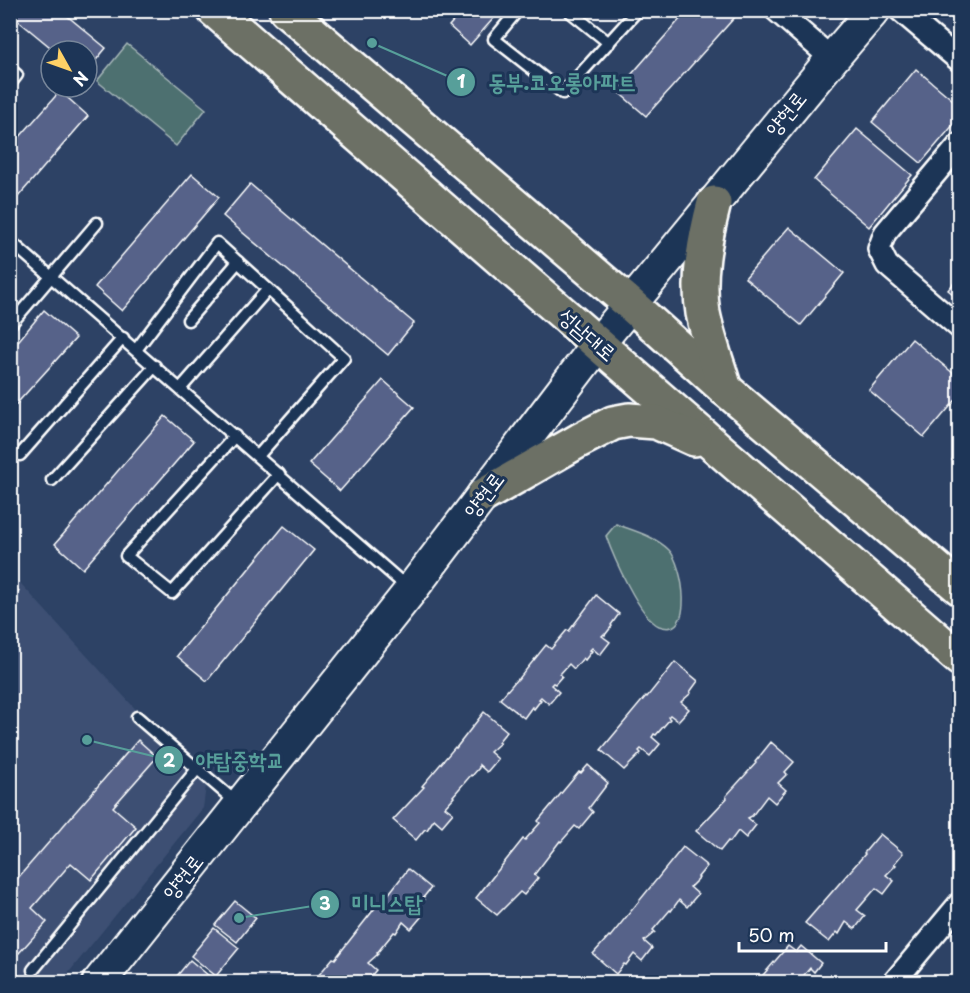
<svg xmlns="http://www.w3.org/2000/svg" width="970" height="993" viewBox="0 0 970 993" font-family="'Playpen Sans','Poor Story',sans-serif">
	<rect width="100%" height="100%" fill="#2d4265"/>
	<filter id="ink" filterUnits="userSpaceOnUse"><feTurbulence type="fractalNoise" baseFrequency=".0167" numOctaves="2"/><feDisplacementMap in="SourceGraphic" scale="12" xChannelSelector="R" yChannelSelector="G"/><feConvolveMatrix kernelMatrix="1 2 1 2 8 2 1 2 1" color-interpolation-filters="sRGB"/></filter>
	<g filter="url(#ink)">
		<polygon fill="#3d5073" points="11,573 206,786 203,808 61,982 23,982 11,971"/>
		<g fill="#4e6f70" stroke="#a6b7b8" stroke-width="1.5">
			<polygon points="127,44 206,109 176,146 97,81"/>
			<path d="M616,524C634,531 655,536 669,550C683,564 696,640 659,626C640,618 613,556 606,536Z"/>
		</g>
		<g fill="#566289" stroke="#fff" stroke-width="1.5">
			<polygon points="10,10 60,10 106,48 87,71 87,51 55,51 10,14"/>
			<polygon points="463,10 501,10 470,45 449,26"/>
			<polygon points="688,10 728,10 735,17 646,116 617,91"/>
			<polygon points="956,10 960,10 960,28 955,25"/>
			<polygon points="916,69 960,106 960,117 921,163 872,122"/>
			<polygon points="60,91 88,116 10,206 10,148"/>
			<polygon points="857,129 912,175 869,227 814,180"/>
			<polygon points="192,174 219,197 122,311 95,287"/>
			<polygon points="250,184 414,323 388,355 223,216"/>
			<polygon points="789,227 844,273 801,325 745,278"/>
			<polygon points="960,276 960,300 948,290"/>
			<polygon points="44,310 76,338 10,411 10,351"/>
			<polygon points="912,339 960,379 960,395 924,437 869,390"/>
			<polygon points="383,380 414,407 340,491 309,464"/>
			<polygon points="165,416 194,441 83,569 55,544"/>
			<polygon points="960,451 960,467 952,460"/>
			<polygon points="284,526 314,550 207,681 177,656"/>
			<polygon points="10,585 19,591 10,603"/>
			<polygon points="596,595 619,614 611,625 612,626 605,635 604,634 602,636 610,642 600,655 592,648 590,650 592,651 585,660 583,658 574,669 569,664 560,674 562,676 555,684 553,683 551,685 559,692 549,704 541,697 539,699 541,700 534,709 532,707 524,718 500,699 517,679 518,680 546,645 551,649 567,630 569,631"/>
			<polygon points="675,662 698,681 690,692 691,693 681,702 689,709 678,721 670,715 668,717 670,719 656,735 654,734 652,737 660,744 650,756 641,749 639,751 641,753 624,770 601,750 646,696 647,697"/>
			<polygon points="484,712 507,731 498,742 500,743 490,752 498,759 487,772 479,765 479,768 472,776 471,775 453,796 454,797 445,807 453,813 442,826 434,819 427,830 425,829 416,840 393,820 424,787 422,786 455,747 456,748"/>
			<polygon points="138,740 157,757 113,807 136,827 91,880 71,863 32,908 47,922 19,953 10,946 10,887"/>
			<polygon points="771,742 794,762 785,772 787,774 778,783 786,790 775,803 767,796 752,816 748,818 756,825 746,838 738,831 730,842 728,841 720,851 696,831 727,798 726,796 756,763 755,762"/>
			<polygon points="588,765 608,783 589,808 593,812 579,829 575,826 561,842 560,841 534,875 538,878 524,895 520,892 497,915 476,898 523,839 525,840 540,823 538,821 579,772 581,773"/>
			<polygon points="880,834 903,853 894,864 896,865 886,875 894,881 884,894 876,888 857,910 865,916 855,929 846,922 839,934 837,932 829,942 805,923 865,854 864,853"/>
			<polygon points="683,847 707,866 698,877 699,878 690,887 698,894 687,907 679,900 671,911 670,910 653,930 655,932 644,941 652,948 642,961 634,954 626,965 624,964 616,974 593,954 609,936 610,937"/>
			<polygon points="408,869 431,888 422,899 424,900 414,909 422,916 411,929 403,922 396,933 394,932 377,953 378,954 368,963 376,970 366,982 358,976 355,982 324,982 317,977 333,958 335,959 379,903 380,905"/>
			<polygon points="235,901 256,918 237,942 215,925"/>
			<polygon points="214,928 239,948 216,976 191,956"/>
			<polygon points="788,946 796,952 801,946 821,963 814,972 810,968 798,982 757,982"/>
			<polygon points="190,960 215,981 214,982 172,982"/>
		</g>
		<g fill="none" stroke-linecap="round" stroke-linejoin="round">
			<defs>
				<g id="lane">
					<polyline points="518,10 494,39 563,93 638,10"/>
					<polyline points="568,10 609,43"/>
					<polyline points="10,69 17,75 10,84"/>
					<polyline points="10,241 408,588"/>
					<polyline points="188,320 238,262"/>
					<polyline points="10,325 97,223"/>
					<polyline points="136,350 217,243 344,358 258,456"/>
					<polyline points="181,388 268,289"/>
					<polyline points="235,436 126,556 172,593 279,474"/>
					<polyline points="20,455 123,338"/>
					<polyline points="52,480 155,366"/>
					<polyline points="137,717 237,803"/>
					<polyline points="33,970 198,768"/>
				</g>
				<g id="street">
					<polyline points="776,10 832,59"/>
					<polyline points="900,10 960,61"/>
					<polyline points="960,144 885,233 879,249 887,265 960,328"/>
					<polyline points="894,982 960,903"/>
				</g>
				<polyline id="secondary" points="99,982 411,590 598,344 832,59 874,10"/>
				<g id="primary">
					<polyline points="214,10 960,659"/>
					<polyline points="286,10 630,304 725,389 960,588"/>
					<path d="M714,203C705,238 697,277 703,313C708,339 718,365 725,389"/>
					<polyline points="484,495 580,440 613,423 629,420 656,422 694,439"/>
				</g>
			</defs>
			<use href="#lane" stroke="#fff" stroke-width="15"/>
			<use href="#street" stroke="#fff" stroke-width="26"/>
			<use href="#secondary" stroke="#fff" stroke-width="36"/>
			<use href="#primary" stroke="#fff" stroke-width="38"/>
			<use href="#lane" stroke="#1d3557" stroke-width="10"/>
			<use href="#street" stroke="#1d3557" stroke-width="21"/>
			<use href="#secondary" stroke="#1d3557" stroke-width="32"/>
			<use href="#primary" stroke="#6c7065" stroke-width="33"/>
		</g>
	</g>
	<g text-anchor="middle" stroke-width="6" stroke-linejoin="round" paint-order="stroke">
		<g font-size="21" fill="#fff" stroke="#1d3557">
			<text transform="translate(786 114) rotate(-51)" y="7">양현로</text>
			<text transform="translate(587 335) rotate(41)" y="7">성남대로</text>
			<text transform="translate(484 495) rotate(-53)" y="7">양현로</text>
			<text transform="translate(183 877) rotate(-52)" y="7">양현로</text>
		</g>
	</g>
	<path fill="none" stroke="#579f9a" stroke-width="2" d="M372 43L461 82M87 740L169 760M239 918L325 904"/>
	<g fill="#579f9a" stroke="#1d3557" stroke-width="2">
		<circle cx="372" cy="43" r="6"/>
		<circle cx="87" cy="740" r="6"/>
		<circle cx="239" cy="918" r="6"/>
		<circle cx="461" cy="82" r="15"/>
		<circle cx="169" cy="760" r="15"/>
		<circle cx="325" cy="904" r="15"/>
	</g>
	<g font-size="18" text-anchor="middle" font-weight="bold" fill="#fff">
		<text x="461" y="88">1</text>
		<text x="169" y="767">2</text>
		<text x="325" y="910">3</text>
	</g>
	<g font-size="22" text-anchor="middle" font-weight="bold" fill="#579f9a" stroke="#1d3557" stroke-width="6" stroke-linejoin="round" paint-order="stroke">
		<text x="562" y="90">동부.코오롱아파트</text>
		<text x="240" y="768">야탑중학교</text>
		<text x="387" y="911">미니스탑</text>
	</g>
	<rect width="970" height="993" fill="none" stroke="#1d3557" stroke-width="36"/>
	<rect x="18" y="18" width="934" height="957" fill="none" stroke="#fff" stroke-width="2" filter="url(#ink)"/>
	<g transform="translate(69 69) rotate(130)"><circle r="28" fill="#1d3557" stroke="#77869a" stroke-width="1.5"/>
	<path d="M0-4.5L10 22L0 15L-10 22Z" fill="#ffd166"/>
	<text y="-9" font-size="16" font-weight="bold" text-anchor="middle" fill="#ffffff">N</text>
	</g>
	<path d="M739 942v9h147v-9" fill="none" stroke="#ffffff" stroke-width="3"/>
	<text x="748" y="942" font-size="18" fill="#ffffff" stroke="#1d3557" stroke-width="4.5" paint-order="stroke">50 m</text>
</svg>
